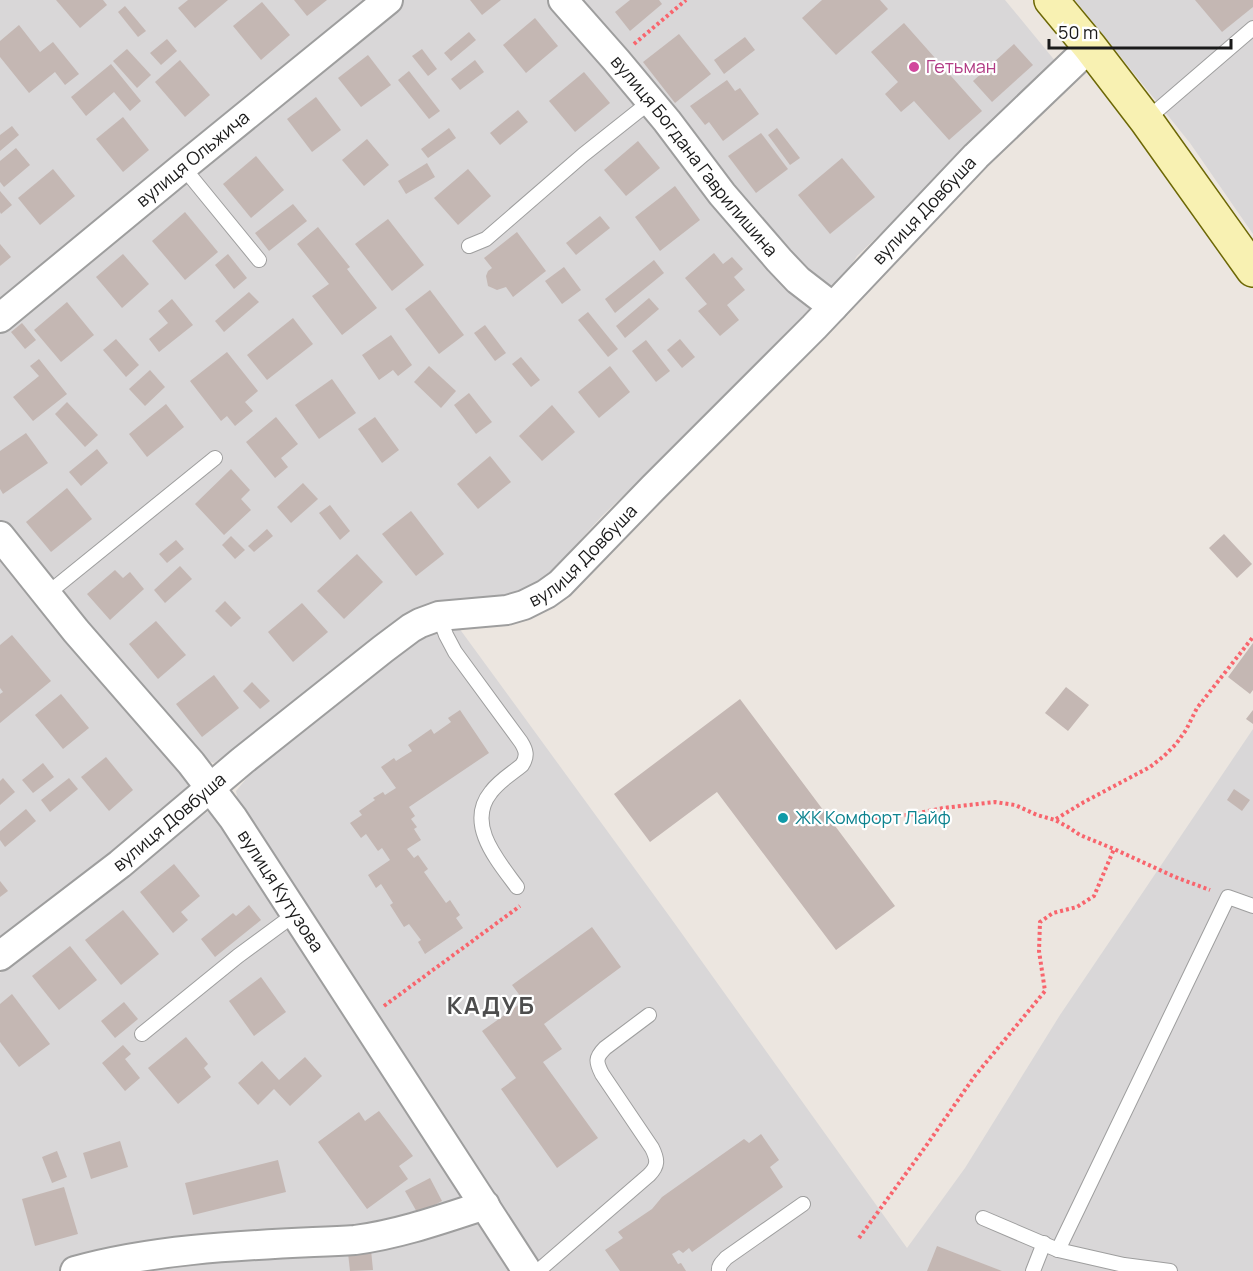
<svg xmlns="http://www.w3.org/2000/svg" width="1253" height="1271" viewBox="0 0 1253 1271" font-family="Manrope,sans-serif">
	<rect width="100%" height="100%" fill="#ece6e0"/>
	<g fill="#d9d7d8">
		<polygon points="0,0 373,0 0,302"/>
		<polygon points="402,0 551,0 815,311 602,516 543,581 517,597 414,614 214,763 204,760 0,522 0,329"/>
		<polygon points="577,0 1005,0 1056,62 976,143 857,256 847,272 834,284 822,289 811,283"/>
		<polygon points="1075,0 1253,0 1253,234 1190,143"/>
		<polygon points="0,552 194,782 187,792 0,938"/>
		<polygon points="459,628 670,917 907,1248 965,1168 1060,1015 1253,729 1253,1271 537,1271 240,811 236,791 251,773 409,647 435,632"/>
		<polygon points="215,806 511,1271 0,1271 0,973"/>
	</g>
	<g fill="#c4b7b3">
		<polygon points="56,0 103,0 107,5 80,28"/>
		<polygon points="188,0 228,0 195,28 178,8"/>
		<polygon points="294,0 327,0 307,16"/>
		<polygon points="470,0 501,0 482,15"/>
		<polygon points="630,0 659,0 662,4 630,31 615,12"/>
		<polygon points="822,0 880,0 888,9 836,55 802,18"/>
		<polygon points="1195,0 1253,0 1253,7 1222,32"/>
		<polygon points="262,2 290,35 261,60 233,26"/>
		<polygon points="125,6 146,31 138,37 118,12"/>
		<polygon points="535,18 558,46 526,73 503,45"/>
		<polygon points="904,23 982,111 949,140 914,101 901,112 885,94 898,82 871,52"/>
		<polygon points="19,25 40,52 53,42 79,74 65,85 55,72 29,93 0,57 0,41"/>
		<polygon points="469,32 476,40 451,61 444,53"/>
		<polygon points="679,34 711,74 675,103 643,62"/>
		<polygon points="745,37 755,50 724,74 714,60"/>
		<polygon points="167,39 177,51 161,65 150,53"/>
		<polygon points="1014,44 1033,65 992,102 973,81"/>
		<polygon points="127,49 151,75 137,88 113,61"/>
		<polygon points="422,49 437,69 428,76 412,56"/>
		<polygon points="368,55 391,85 361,107 338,78"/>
		<polygon points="180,60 210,95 185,117 155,82"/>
		<polygon points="475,60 484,72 460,90 451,79"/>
		<polygon points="111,64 141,101 130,111 114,92 86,116 71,97"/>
		<polygon points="409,71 440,111 429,119 398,80"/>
		<polygon points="584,72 610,103 575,132 549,101"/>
		<polygon points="727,80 735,91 740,88 759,114 723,141 709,122 705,125 690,106"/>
		<polygon points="316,97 341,130 312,152 287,119"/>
		<polygon points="518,110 528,122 500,145 490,133"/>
		<polygon points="123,117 149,150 123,172 96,139"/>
		<polygon points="12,126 19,135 0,151 0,135"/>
		<polygon points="449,128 456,138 428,158 421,149"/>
		<polygon points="777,128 800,158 790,165 768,135"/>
		<polygon points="761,133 788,169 756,193 728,156"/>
		<polygon points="367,139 389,165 364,186 342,160"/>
		<polygon points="638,141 660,168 626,196 604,170"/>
		<polygon points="16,148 30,165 4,187 0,182 0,161"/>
		<polygon points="256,156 284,190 251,218 223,184"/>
		<polygon points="842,158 875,197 830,234 798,195"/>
		<polygon points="427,163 435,177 406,194 398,181"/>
		<polygon points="53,169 75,196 40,225 18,198"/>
		<polygon points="468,169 491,196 458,225 434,198"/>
		<polygon points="675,186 700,220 660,251 635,217"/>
		<polygon points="0,191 12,205 1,214 0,212"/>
		<polygon points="293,204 307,221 269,251 255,233"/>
		<polygon points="185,212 218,252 185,280 152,241"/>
		<polygon points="600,216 610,228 576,255 566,243"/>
		<polygon points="388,219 424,265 392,291 355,244"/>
		<polygon points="318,227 350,267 347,269 377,308 342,335 312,296 329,284 297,244"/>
		<polygon points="517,232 546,271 513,297 506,287 497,290 488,286 486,276 488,271 492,268 484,258"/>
		<polygon points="0,244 11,257 0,266"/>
		<polygon points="714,253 723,264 732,257 743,269 734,277 745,290 727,305 739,320 720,336 698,311 707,304 685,278"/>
		<polygon points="123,254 149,284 122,308 96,277"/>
		<polygon points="228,254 247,278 234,289 215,265"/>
		<polygon points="654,260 664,273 615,313 605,299"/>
		<polygon points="564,267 581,290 562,304 545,281"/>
		<polygon points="430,290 464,335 439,354 405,309"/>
		<polygon points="249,292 259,302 224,332 215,321"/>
		<polygon points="649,298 659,309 625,338 616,326"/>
		<polygon points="172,299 193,325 159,352 149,339 168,323 158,311"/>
		<polygon points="67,302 94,335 61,362 34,330"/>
		<polygon points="588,312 618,349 608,357 578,320"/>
		<polygon points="293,318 313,344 267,380 247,355"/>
		<polygon points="22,323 36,340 25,349 11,332"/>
		<polygon points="485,325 506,353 495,361 474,333"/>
		<polygon points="391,335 412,365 398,376 393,370 379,380 362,355"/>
		<polygon points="116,339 139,365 126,377 103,350"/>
		<polygon points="680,339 695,357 682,368 667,350"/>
		<polygon points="646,340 670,371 656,382 632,351"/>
		<polygon points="227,352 258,391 245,402 253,411 235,426 227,416 221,421 190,381"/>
		<polygon points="521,357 540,380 531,387 512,364"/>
		<polygon points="39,359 67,394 33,421 13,397 39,376 30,366"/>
		<polygon points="429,366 456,391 441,408 414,382"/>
		<polygon points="610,366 630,392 599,418 578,392"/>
		<polygon points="150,370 165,387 145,406 129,389"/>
		<polygon points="332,379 356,413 319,439 295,405"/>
		<polygon points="469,393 492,422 476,434 454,405"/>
		<polygon points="67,402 98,435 85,447 55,414"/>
		<polygon points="166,404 184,427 147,457 129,434"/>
		<polygon points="552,405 575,432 542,461 519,436"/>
		<polygon points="276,417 298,444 281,458 288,467 275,478 246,442"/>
		<polygon points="375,417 399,450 382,463 358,429"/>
		<polygon points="26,433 48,463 3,494 0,489 0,451"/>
		<polygon points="97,449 108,463 81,486 69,472"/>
		<polygon points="490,456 511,482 478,509 457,484"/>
		<polygon points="231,469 250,490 241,499 251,510 224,535 195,504"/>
		<polygon points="303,483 318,499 291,523 277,507"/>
		<polygon points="67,488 92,519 51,552 26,522"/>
		<polygon points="330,505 350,531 340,540 319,513"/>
		<polygon points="411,511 444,554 416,576 382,534"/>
		<polygon points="267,529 273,536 254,552 248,546"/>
		<polygon points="1224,534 1252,564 1237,578 1209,548"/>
		<polygon points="231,536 245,550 235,559 222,545"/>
		<polygon points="176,540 184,549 167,563 159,554"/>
		<polygon points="357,554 383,582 344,619 317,591"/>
		<polygon points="180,566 192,579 165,603 154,590"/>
		<polygon points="115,570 123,578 130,572 144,589 110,620 87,594"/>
		<polygon points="225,601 241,618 231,627 215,611"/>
		<polygon points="302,603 328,632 293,662 268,632"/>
		<polygon points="156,621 186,655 158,679 129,644"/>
		<polygon points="12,635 51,681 0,723 0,694 3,692 0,688 0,645"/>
		<polygon points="1253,643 1253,690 1250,694 1228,677"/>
		<polygon points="214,675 239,708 202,737 176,704"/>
		<polygon points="252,682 270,701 260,709 243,691"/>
		<polygon points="1066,687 1089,705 1068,731 1045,713"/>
		<polygon points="61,694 89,728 63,749 35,715"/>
		<polygon points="740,699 895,906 836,950 717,792 650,842 614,794"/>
		<polygon points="460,710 489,753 409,807 415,816 411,819 417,827 414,829 421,840 407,849 414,858 418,855 428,869 424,872 446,903 450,900 460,915 456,918 463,928 425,954 418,942 421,940 409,924 404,927 390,905 393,903 381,884 376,888 368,875 390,860 382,848 378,851 366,834 361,838 350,823 362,815 359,811 375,800 373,798 383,792 385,795 396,788 381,767 394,758 396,761 412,751 408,745 431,729 434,734 451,722 448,718"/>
		<polygon points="1253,710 1253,724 1246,719"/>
		<polygon points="106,757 133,790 109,811 81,777"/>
		<polygon points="43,763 54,777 33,793 22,780"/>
		<polygon points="3,778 15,792 0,805 0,781"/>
		<polygon points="69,778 78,789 50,812 41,800"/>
		<polygon points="1234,789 1250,800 1242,811 1227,800"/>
		<polygon points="26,809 36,821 5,847 0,840 0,831"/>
		<polygon points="174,864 200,896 181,912 188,920 173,933 140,892"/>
		<polygon points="0,881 8,891 0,897"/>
		<polygon points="249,905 261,920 215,957 201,939 233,913 236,916"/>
		<polygon points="123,910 159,954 121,985 85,940"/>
		<polygon points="592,927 621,967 544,1024 562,1049 543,1062 598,1138 557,1168 501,1089 516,1078 482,1031 524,1001 512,985"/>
		<polygon points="70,946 97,980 59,1010 32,976"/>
		<polygon points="261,977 286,1012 254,1036 229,1001"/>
		<polygon points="12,994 50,1044 19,1067 0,1042 0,1004"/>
		<polygon points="124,1002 138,1019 115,1038 101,1021"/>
		<polygon points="186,1037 208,1064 204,1068 211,1077 178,1104 148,1068"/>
		<polygon points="123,1045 131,1054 125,1059 140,1078 125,1091 102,1063"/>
		<polygon points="305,1057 322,1076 290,1106 274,1089 258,1105 238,1083 262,1061 279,1080"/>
		<polygon points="379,1111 413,1156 399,1166 408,1179 367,1209 318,1142 359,1112 365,1121"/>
		<polygon points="761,1134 779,1160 770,1167 783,1187 692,1252 689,1248 683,1253 679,1250 672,1254 678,1264 681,1263 686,1271 620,1271 605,1250 623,1238 618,1232 652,1209 662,1197 744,1139 749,1143"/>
		<polygon points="120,1141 128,1167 91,1179 83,1153"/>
		<polygon points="57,1151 67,1177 52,1183 42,1157"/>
		<polygon points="278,1160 286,1192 193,1215 185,1183"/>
		<polygon points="430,1178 442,1201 418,1214 405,1191"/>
		<polygon points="64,1187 78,1234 35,1246 22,1199"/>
		<polygon points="937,1246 1002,1271 927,1271"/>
		<polygon points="371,1250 373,1270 350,1271 348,1253"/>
	</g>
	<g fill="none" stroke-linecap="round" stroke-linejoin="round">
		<defs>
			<g id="lane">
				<polyline points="1146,120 1253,28"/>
				<polyline points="183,167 259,260"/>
				<polyline points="469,246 486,239 583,155 651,101"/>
				<polyline points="47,594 215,458"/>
				<path d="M439,616L446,635L455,652L521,742C526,750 528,756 522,765C511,774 499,781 491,792C465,824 498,861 517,887"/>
				<polyline points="142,1034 238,956 295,914"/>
				<polyline points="983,1218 1058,1250"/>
				<path d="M538,1271L649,1175C658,1166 658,1160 652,1148L602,1074C596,1062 595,1058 605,1048L649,1015"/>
				<path d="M719,1271C718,1265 723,1262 726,1258L803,1204"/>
				<polyline points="1033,1271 1044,1243"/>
				<polyline points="1170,1271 1124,1265 1058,1250 1228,897 1253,906"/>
			</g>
			<g id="street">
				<path id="s1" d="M563,0L616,60L667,121L722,194L779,260L798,280L833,307"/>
				<path id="s2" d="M0,318L183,167L388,0"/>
				<path id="s3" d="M0,536L76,631L191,763L233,818L527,1271"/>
				<path id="s4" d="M0,956L120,864L242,761L383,649L411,628L420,623L439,616L507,610L524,605L546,594L560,584L654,487L814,327L976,156L1090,47"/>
				<path d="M75,1271C164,1246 262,1245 355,1240C400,1234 442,1219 485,1205"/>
			</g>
			<polyline id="secondary" points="1051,0 1090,47 1146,120 1253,270"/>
		</defs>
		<use href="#lane" stroke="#9e9e9e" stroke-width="16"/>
		<use href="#street" stroke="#9e9e9e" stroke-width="32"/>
		<use href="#secondary" stroke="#6d6806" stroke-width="36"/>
		<g stroke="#f8656d" stroke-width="4" stroke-dasharray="3 3" stroke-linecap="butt">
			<polyline points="634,44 686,0"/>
			<polyline points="1056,819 1084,802 1150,767 1164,756 1176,744 1186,730 1197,708 1253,637"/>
			<polyline points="857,821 887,816 909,815 943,808 995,802 1015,805 1037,815 1055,820 1068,827 1080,835 1114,849 1175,877 1210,890"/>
			<polyline points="384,1006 520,906"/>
			<polyline points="859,1238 926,1146 974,1077 1045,991 1039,951 1040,922 1053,913 1077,907 1094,896 1114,849"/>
		</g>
		<use href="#lane" stroke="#fff" stroke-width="14"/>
		<use href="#street" stroke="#fff" stroke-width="28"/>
		<use href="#secondary" stroke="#f8f1b2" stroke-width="33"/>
	</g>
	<circle fill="#d1479c" stroke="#fff" stroke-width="2" cx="914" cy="67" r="6"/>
	<circle fill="#0f9aa8" stroke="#fff" stroke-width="2" cx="783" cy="818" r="6"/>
	<g text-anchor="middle" stroke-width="4.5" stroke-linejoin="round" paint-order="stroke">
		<g font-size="18" fill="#b23c85" stroke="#fff" text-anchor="start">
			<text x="926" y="73">Гетьман</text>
		</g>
		<g font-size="18" fill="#1a1a1a" stroke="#fff">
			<text dy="6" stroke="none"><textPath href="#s1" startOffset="204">вулиця Богдана Гаврилишина</textPath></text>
			<text dy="6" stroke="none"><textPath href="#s2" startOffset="250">вулиця Ольжича</textPath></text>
			<text dy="6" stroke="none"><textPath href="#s4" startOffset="1206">вулиця Довбуша</textPath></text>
			<text dy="6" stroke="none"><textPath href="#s4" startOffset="720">вулиця Довбуша</textPath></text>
			<text dy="6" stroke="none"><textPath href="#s4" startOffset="216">вулиця Довбуша</textPath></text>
			<text dy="6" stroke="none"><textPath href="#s3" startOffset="453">вулиця Кутузова</textPath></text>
		</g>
		<g font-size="18" fill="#0d838f" stroke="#fff" text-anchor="start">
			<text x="795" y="824">ЖК Комфорт Лайф</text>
		</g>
		<g font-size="24" font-weight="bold" letter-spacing="1.5" fill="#4d4d4d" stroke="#fff">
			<text x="491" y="1014">КАДУБ</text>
		</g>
	</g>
	<path d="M1049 39v9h182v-9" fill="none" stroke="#1a1a1a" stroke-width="3"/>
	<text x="1058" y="39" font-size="18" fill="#1a1a1a" stroke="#ffffff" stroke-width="4.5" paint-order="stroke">50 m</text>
</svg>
